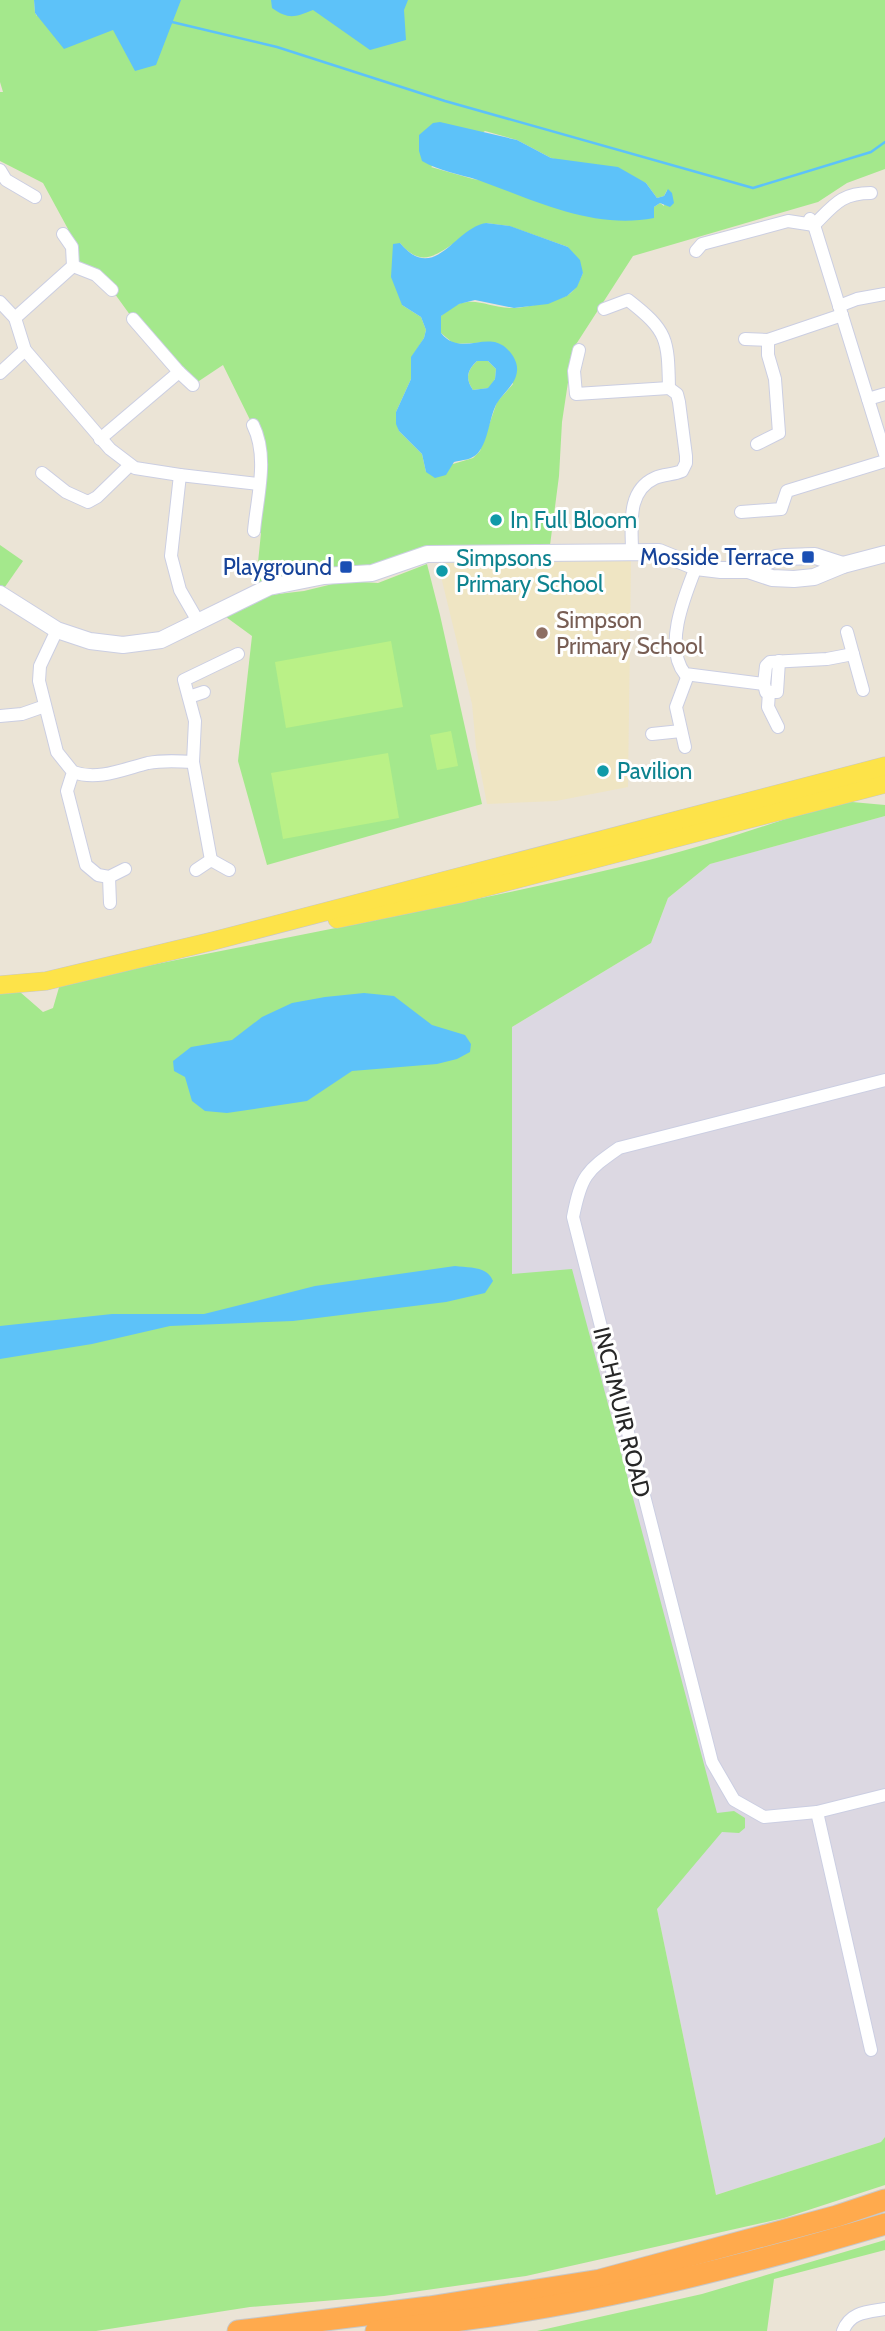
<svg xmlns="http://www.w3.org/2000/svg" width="885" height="2331" viewBox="0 0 885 2331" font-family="Cabin,sans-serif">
	<rect width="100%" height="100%" fill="#ebe4d6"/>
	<polygon fill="#dcd8e2" points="885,816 885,2137 881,2142 716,2195 657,1909 572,1270 512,1275 512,1027 651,943 668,898 710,864"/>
	<polygon fill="#efe5c3" points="437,560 631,561 628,787 556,801 487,804 476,747 472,704"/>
	<g fill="#a4e88c" fill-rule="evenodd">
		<path d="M0,0H34L35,13L37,16V0H885V169L847,183L818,202L633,256L573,349L562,422L559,476L549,553H440L255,592L261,533L254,531L259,438L223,365L193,385L133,319L112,290L73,266L63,234L68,229L43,183L0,161V92H3L0,82ZM485,131L517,140L551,158L646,183L657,198L664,196L667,190L664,206L660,203L654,207L473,179L431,167ZM486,223L509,226L568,247L583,273C579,281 576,290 568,295C560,300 524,308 514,308C485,309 469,289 441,316V333L454,344L494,342L513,384L497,402L480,451L473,458L426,472L422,454L399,431L396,412L411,379L412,357L424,338L426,330L421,317L402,305L400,243C421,268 435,256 457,241C466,235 476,229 486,223Z"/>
		<path d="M477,361H488L496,369L495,379L489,388L473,390C465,378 467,371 477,361Z"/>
		<polygon points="0,545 23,561 0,594"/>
		<polygon points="427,564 440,615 482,804 267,865 238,761 252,636 226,617 249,603 270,595 304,591 345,581 378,583"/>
		<path d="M841,801L885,805V816L710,864L668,898L651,943L512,1027V1274L572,1269L717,1813L734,1811L745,1818V1828L739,1833L722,1832L657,1909L716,2195L881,2142L885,2137V2185L784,2218L526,2276L384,2296L250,2307L96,2331H0V994L20,992L43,1012L53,1008L60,984C256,942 454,908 649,860C714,844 778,821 841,801Z"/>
		<polygon points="885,2240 885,2250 774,2279 767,2331 537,2331 702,2294"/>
	</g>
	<g fill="#baf187">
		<polygon points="391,641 403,707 286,728 275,662"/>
		<polygon points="451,731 458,766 437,770 430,735"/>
		<polygon points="388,753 399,818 283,839 271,773"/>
	</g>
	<g fill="#5dc2f9" fill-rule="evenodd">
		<polygon points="34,0 181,0 156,65 135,71 113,30 64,49 35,13"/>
		<path d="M271,0H408L404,10L406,40L370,50L313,10C295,17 289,20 272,8Z"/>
		<path d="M440,122L517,140L551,158L618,167L646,183L657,198L664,196L668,189L672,193L674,203L670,207L660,203L654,207V218C593,230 534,200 478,180C459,174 439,171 422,161L419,151V135L433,123Z"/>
		<path d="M486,223L510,226L568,247L580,260L583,273L577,287L567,296L548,304L514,308L475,300L459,304L441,316V333C460,357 486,331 505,347C512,353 518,362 517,371C516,384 504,392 497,403C489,417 489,440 478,453C472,460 462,460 454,462L446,475L435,478L426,472L422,454L399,431L396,424V412L411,379V357L424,338L426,330L421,317L402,305L391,277L393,244L400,243C435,285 454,228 486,223ZM477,361H488L496,369L495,379L488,388L473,390C465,379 467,370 477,361Z"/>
		<polygon points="364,993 394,996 432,1025 465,1035 471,1044 470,1052 457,1059 437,1064 352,1071 307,1101 227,1113 205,1111 192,1101 185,1077 174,1071 173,1061 191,1047 232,1040 262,1017 292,1003 325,997"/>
		<path d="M455,1266C470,1268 487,1266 493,1281L485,1293L446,1302L293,1321L170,1326L92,1344L0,1359V1326L112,1314H204L315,1286Z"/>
	</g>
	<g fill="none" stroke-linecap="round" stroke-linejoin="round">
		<polyline stroke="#5dc2f9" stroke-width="2.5" points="172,22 277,47 445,101 753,188 871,152 885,142"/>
		<defs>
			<g id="street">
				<polyline points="0,170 6,180 35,197"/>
				<polyline points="810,219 814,225 885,454"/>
				<path d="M696,251L702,244L788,221L814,225C834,205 841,193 871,193"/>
				<polyline points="73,266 96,275 112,290"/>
				<polyline points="0,302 15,318 25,350 110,449 135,468 180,475"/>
				<polyline points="839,306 857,299 885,294"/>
				<path d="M604,309L628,300C668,331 668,339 669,388L677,394L679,402L686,456V463L682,471C673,475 664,474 655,478C626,491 632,526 632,552"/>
				<polyline points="15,318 73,266 72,247 63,234"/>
				<polyline points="745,339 768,340"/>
				<polyline points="579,350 574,371 576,394 669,388"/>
				<polyline points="179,372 193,385"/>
				<polyline points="0,373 25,350"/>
				<polyline points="868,399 885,394"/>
				<path d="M253,425C269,457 257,497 254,531"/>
				<polyline points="100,439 179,372 133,319"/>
				<polyline points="757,444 779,433 775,379 768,355 768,340 842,315"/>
				<polyline points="42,473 66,492 88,502 97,497 130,465"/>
				<polyline points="741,512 781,509 787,491 885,461"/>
				<path d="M696,567C685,595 663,647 685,674L764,684L766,666L770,662L827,659L853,654L847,632"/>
				<polyline points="199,623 180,590 171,556 180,475 258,484"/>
				<polyline points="57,630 40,666 39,681 57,752 73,772 67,791 86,865 98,875 109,877 125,869"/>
				<polyline points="853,654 863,690"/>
				<polyline points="764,684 766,692 777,692 779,661"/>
				<polyline points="769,692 768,707 778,727"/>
				<polyline points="189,697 204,692"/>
				<polyline points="0,716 22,714 45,706"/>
				<polyline points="652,734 681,731"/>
				<polyline points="685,747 676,707 688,675"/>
				<path d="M73,772C98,781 124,769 148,763C163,760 178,761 193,762"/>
				<polyline points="211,860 193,762 195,721 184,680 238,654"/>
				<polyline points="196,870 211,860 229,870"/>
				<polyline points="109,877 110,903"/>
				<path d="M885,1080L619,1148C586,1171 581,1176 573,1217L712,1762L734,1800L764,1817L817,1812L885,1795"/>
				<polyline points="817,1812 871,2050"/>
				<path d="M843,2331C850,2312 867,2312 885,2309"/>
			</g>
			<g id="secondary">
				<polyline points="748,570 772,578 794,579 814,577 843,565 885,554"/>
				<polyline points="0,594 57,630 90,641 123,645 161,640 269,587 324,576 372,573 427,554 659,552 696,567 721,570 748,570 776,558 785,557 815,556 843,565"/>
			</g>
			<g id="primary">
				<polyline points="337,919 459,894 885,784"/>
				<polyline points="0,985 46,981 213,941 885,766"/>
			</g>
			<g id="highway">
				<polyline points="238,2331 429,2307 600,2280 837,2216 885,2200"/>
				<path d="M376,2331C427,2324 478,2319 529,2310C649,2290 768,2259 885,2224"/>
			</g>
		</defs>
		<use href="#street" stroke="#cbcee2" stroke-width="14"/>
		<use href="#secondary" stroke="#cbcee2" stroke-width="18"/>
		<use href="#primary" stroke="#c7c7c7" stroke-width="19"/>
		<use href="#highway" stroke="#c7c7c7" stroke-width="23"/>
		<use href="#street" stroke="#fff" stroke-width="12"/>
		<use href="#secondary" stroke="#fff" stroke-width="16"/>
		<use href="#primary" stroke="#fde349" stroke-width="18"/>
		<use href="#highway" stroke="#ffaa4d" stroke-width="21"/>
	</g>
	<g fill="#0f9aa8" stroke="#fff" stroke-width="2.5">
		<circle cx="496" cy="520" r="7"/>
		<circle cx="442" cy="571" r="7"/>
		<circle cx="603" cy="771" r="7"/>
	</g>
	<g fill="#1a4fb4" stroke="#fff" stroke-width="2.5">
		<rect x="801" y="550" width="14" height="14" rx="3.5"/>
		<rect x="339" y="560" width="14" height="14" rx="3.5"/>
	</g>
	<circle fill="#8d6e63" stroke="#fff" stroke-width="2.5" cx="542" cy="633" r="7"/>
	<g text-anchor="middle" stroke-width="6" stroke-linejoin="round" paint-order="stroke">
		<g font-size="23" fill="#0d838f" stroke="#fff" text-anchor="start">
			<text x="510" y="528">In Full Bloom</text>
			<text x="456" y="566">Simpsons<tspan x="456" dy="26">Primary School</tspan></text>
			<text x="617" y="779">Pavilion</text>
		</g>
		<g font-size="23" fill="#164399" stroke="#fff" text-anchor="end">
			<text x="794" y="565">Mosside Terrace</text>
			<text x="332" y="575">Playground</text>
		</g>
		<g font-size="23" fill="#785e54" stroke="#fff" text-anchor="start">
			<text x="556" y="628">Simpson<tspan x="556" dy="26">Primary School</tspan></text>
		</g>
		<g font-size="23" fill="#272727" stroke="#fff">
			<text transform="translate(622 1412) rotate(76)" y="8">INCHMUIR ROAD</text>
		</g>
	</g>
</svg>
